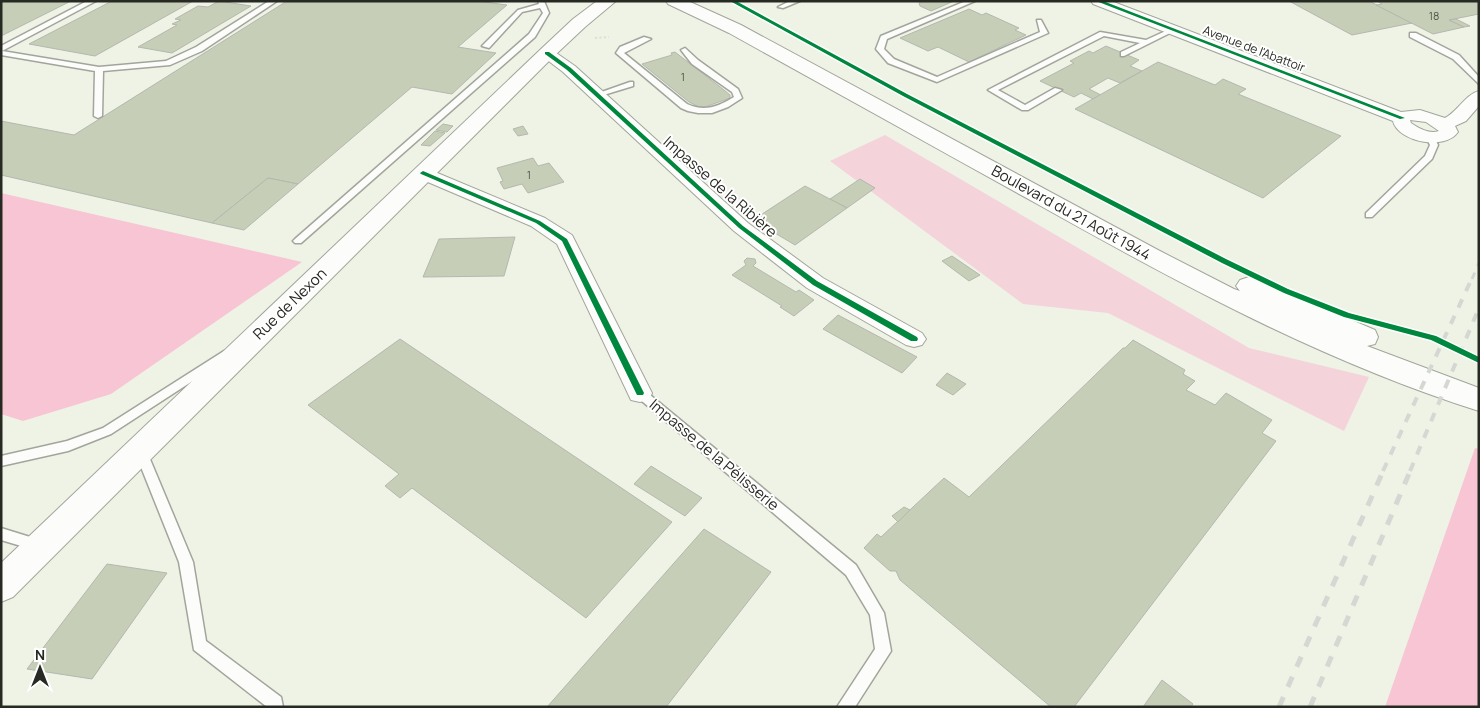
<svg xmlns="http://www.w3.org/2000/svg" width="1480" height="708" viewBox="0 0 1480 708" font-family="Manrope,sans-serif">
	<rect width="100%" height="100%" fill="#eef3e6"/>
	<polygon fill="#f4d3da" points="885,135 1249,348 1369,377 1344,431 1108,313 1023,304 830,161"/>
	<g fill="#f7c5d3">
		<polygon points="1,193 302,262 111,394 23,421 1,414"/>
		<polygon points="1475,448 1479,449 1479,707 1385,707"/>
	</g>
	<g fill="#c6ceb7" stroke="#b4b8ae">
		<polygon points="1,1 71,1 1,36"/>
		<polygon points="112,1 193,1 95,56 29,44"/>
		<polygon points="219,1 251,6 172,53 138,47 177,25 172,24 181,20 175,19 198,6 208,7"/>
		<polygon points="287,1 477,1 507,5 458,47 496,53 452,94 412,87 298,184 268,178 212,223 1,175 1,121 74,135"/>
		<polygon points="923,1 954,1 931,11 920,6 919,3"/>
		<polygon points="1289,1 1369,1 1412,23 1352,35"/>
		<polygon points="1377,1 1479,1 1479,14 1449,20 1464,27 1433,34 1376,5 1382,4"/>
		<polygon points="969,9 982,15 986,13 1019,28 1015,30 1026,35 969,62 938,47 928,51 900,38"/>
		<polygon points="1456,19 1470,26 1464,27 1449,20"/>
		<polygon points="1106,46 1139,60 1130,66 1142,71 1120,83 1108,78 1089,89 1101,95 1093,99 1081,93 1074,97 1040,81 1074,63 1070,61 1089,51 1093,53"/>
		<polygon points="675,52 724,90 730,95 730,98 705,107 699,107 689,102 642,64 672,55 671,53"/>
		<polygon points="1158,62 1215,85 1223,79 1246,89 1238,94 1341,136 1263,198 1075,109"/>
		<polygon points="443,124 453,126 447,132 436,130"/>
		<polygon points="523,126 528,134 518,136 513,129"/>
		<polygon points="435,131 445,133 430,146 421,145"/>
		<polygon points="533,158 538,166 549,163 564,182 528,193 522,184 504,189 500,182 503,181 497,168"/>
		<polygon points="268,178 298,184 244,230 212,223"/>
		<polygon points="860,179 875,188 847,208 830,199"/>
		<polygon points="805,186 847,208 795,245 753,220"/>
		<polygon points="515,237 504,276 423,277 439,239"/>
		<polygon points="952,256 980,275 969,281 942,261"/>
		<polygon points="747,258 755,259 756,263 753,266 796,292 799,290 814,300 794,316 780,307 782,306 732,275 746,265 744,261"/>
		<polygon points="838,315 917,357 902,373 823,329"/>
		<polygon points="400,339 672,522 586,618 412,488 400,498 385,486 399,474 308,405"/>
		<polygon points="1133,340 1185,370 1183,374 1195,381 1186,390 1215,405 1226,393 1272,420 1262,433 1276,441 1074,707 1051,707 900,580 896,571 890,571 864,548 877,534 881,537 944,478 969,497 1123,348 1125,348"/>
		<polygon points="947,373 966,384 953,395 936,385"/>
		<polygon points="651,466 702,498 685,516 634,484"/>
		<polygon points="904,507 910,510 898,522 892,516"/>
		<polygon points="704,529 771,572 666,707 547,707"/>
		<polygon points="107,564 167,573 92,679 27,669"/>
		<polygon points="1162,680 1193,704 1191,707 1143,707"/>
	</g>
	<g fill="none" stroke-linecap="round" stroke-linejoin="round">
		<defs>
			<g id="service">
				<polygon points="87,1 96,1 2,51 99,67 166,61 196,47 269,1 277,1 202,51 170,65 103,71 102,116 98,118 94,116 95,71 1,55 1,46"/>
				<polygon points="538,1 544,1 549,13 535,37 301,243 295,243 293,241 295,239 529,34 543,13 540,8 522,12 489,48 482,46 518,10 539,4"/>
				<polygon points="790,1 800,1 783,8 778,7"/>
				<polygon points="966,1 975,1 887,39 884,49 894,59 937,77 1040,32 1037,20 1041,20 1048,33 937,82 888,63 876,49 881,36"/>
				<polygon points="1170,29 1176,30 1124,56 1121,56 1121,52 1140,43 1104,36 998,90 1025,105 1055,88 1062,90 1028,110 1022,110 988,90 1100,32 1146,40"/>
				<polygon points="1410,33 1416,33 1459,55 1479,77 1479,84 1453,59 1410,37"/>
				<path d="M644,37L651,39L624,53L687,104C704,112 718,107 734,97L732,92L692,64L681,50L685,48L698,60L738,89L742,98L728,107L712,113H698L688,111L681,108L616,53L620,47Z"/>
				<polygon points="630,82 633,82 633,86 597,97 593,95"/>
				<polygon points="1430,134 1433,135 1438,145 1432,159 1372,217 1366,217 1366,213 1425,156 1430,145 1426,137"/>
				<polygon points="224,351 230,355 228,358 111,434 68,451 1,466 1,456 67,441 103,428"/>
				<polygon points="640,389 644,390 856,565 884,613 891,651 855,707 837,707 875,649 870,615 846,575 636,396 634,393 636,390"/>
				<polygon points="141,447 145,448 147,452 193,562 206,641 281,697 283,707 267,707 194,650 179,562 135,452 137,448"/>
				<polygon points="1,528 43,541 45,545 43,549 38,551 1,540"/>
			</g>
			<g id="minor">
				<path d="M1091,1H1111L1401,112L1420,110L1445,118C1458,111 1466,94 1479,91V106L1466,121L1455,126L1458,132C1445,151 1398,142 1393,121L1093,4ZM1410,120L1426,122L1439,131C1429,134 1420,129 1411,123Z"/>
				<polygon points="547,48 552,50 575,66 748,223 823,278 922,333 926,339 922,345 914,347 906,345 807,288 734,231 563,72 542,56 539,53 542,50"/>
				<polygon points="423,167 545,218 572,235 652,393 649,400 640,402 631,400 557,244 531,226 416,177 414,173 416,169"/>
			</g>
			<polygon id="secondary" points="597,1 616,1 585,27 553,57 13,597 1,602 1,563 541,49 573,19"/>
			<path id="primary" d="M666,1H688L741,25L1158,250L1234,289L1240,291L1236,286L1240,280L1249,277L1258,280L1375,330L1378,337L1375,344L1367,346L1479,388V411C1324,362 1180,284 1039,205C936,148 832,90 729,33L668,4Z"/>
		</defs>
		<use href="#service" stroke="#a2a59b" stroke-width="3"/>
		<use href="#minor" stroke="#a2a59b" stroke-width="2"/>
		<use href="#secondary" stroke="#a2a59b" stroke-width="2"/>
		<use href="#primary" stroke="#a2a59b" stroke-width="2"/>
		<polyline stroke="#dbddd9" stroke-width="2" stroke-dasharray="2 2.5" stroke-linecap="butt" points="595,38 609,37"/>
		<use href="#service" fill="#fcfdfb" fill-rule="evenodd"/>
		<use href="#minor" fill="#fcfdfb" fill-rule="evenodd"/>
		<use href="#secondary" fill="#fcfdfb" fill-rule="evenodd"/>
		<use href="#primary" fill="#fcfdfb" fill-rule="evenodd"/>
		<polyline stroke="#d5d7d3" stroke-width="3" stroke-dasharray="7 7" stroke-linecap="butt" points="1472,279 1479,263"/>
		<g stroke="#d5d7d3" stroke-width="4" stroke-dasharray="9 9" stroke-linecap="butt">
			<polyline points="1383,471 1472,278"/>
			<polyline points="1410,471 1479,308"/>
		</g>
		<g stroke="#d5d7d3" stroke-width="5" stroke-dasharray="11 11" stroke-linecap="butt">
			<polyline points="1279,707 1384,469"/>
			<polyline points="1310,707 1411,469"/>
		</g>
		<defs>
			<g id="cycleway">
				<polygon points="730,1 736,1 907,94 1226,259 1288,289 1349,313 1436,336 1479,357 1479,363 1431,340 1344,317 1284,293 1222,263 903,96"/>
				<polygon points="1096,1 1103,1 1405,118 1400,119"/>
				<polygon points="545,52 549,52 571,68 743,226 817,281 917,337 918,339 917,341 911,341 813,285 739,228 567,70 545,54"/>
				<polygon points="423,171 540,221 567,239 644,393 643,395 637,395 636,393 562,241 536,223 421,174 420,173"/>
			</g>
		</defs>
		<use href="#cycleway" stroke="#fff" stroke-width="3"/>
		<use href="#cycleway" fill="#00873e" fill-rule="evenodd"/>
	</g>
	<g text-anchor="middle" stroke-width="4" stroke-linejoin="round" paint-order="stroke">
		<g font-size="11" fill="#4f5347">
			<text x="1434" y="20">18</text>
			<text x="683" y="81">1</text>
			<text x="529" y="179">1</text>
		</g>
		<g font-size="12" fill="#272a22" stroke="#fff">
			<text transform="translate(1254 49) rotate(21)" y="4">Avenue de l'Abattoir</text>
		</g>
		<g font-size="15" fill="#272a22" stroke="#fff">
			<text transform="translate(720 187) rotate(41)" y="5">Impasse de la Ribière</text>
			<text transform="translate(1071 213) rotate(29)" y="5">Boulevard du 21 Août 1944</text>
			<text transform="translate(290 304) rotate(-44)" y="5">Rue de Nexon</text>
			<text transform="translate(714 455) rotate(40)" y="5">Impasse de la Pélisserie</text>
		</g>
	</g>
	<rect width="1480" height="708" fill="none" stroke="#272a22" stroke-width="5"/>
	<g transform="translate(40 668)" stroke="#ffffff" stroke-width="4" paint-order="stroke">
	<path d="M0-4L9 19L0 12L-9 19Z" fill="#272a22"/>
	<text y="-8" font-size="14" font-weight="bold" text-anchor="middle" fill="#272a22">N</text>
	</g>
</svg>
